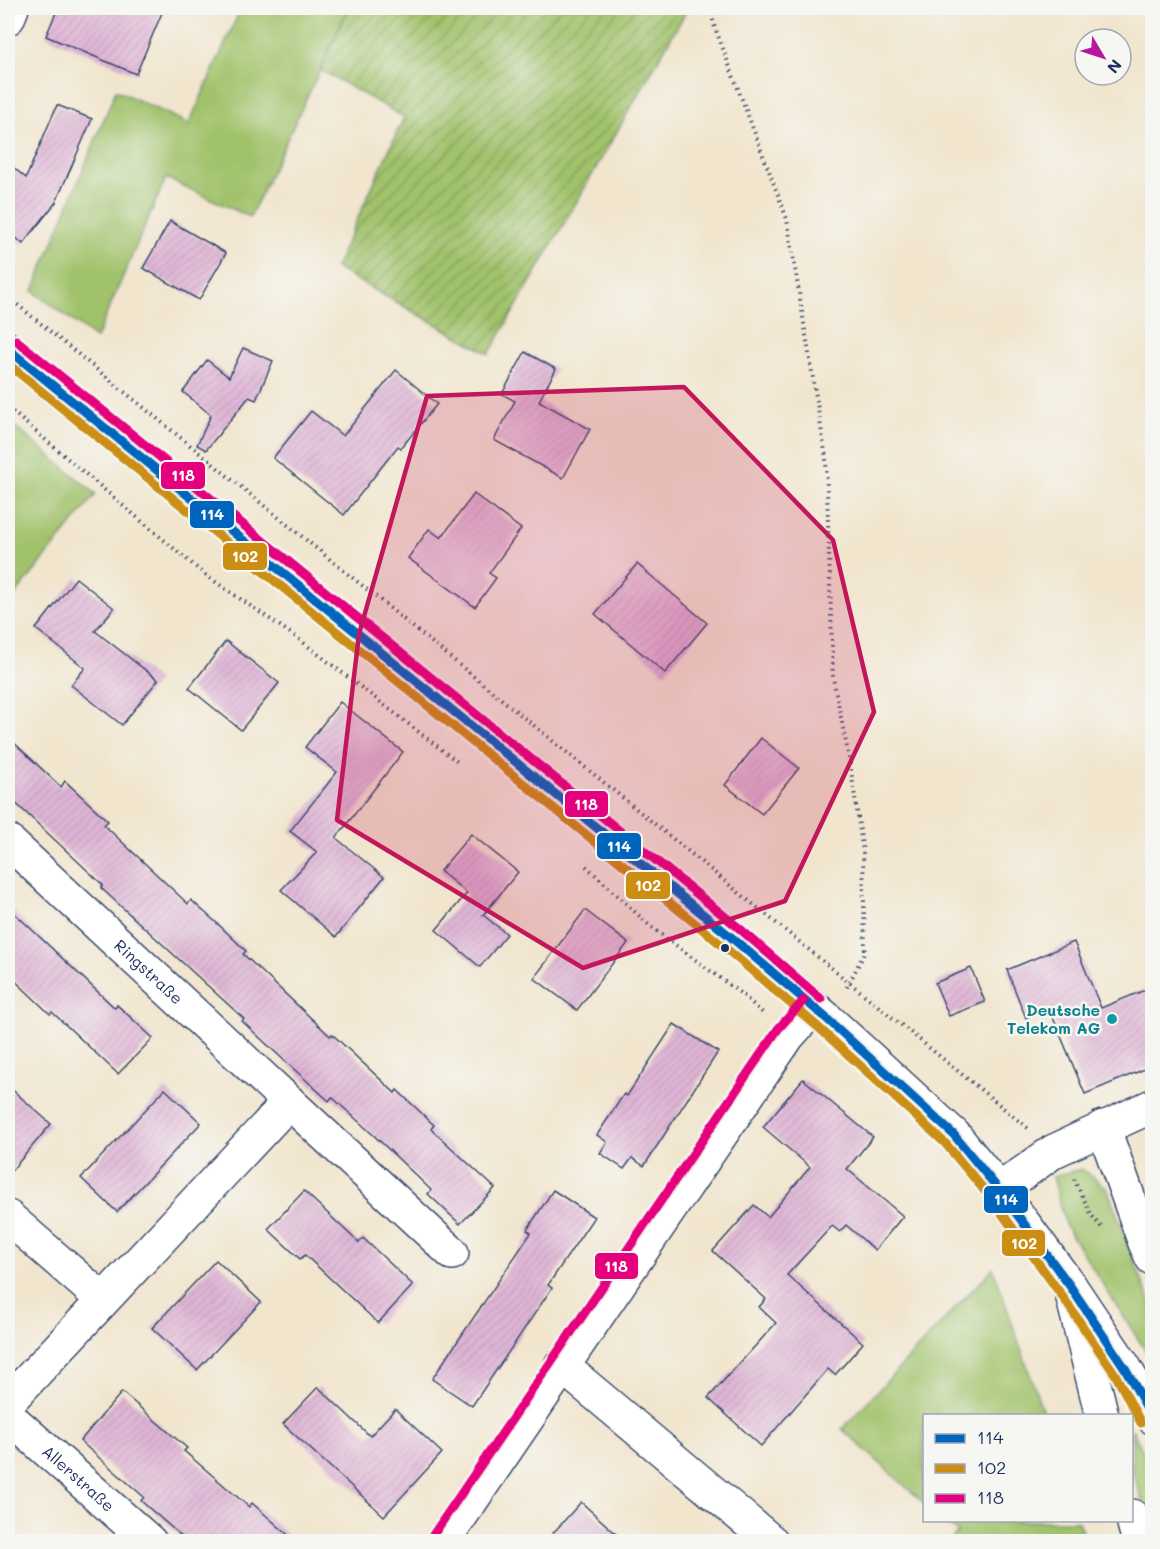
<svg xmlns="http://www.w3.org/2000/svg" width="1160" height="1549" viewBox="0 0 1160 1549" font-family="Mali,sans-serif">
	<defs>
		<pattern id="garden-furrows" width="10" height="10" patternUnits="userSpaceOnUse" patternTransform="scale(1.5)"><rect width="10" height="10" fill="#a0c26b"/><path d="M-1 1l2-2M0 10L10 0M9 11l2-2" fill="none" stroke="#829e5b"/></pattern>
		<pattern id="building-hatch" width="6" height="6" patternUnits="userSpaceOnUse" patternTransform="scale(1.5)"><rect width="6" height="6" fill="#dfb5d5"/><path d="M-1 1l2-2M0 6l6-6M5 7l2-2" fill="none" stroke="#bf9cb9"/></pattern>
	</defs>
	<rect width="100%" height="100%" fill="#f6f6f2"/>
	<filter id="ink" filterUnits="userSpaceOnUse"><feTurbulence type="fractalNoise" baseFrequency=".0167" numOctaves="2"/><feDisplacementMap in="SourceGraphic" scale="12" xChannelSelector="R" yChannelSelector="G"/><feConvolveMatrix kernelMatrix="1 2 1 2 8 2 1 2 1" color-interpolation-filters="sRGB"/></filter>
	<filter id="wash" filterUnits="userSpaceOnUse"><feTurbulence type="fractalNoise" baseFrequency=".008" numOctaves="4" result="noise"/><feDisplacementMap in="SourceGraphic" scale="24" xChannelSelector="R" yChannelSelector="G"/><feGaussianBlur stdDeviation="1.35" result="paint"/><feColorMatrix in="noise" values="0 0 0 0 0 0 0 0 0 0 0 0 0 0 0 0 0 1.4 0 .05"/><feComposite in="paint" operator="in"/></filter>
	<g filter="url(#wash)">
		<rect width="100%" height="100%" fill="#f1e5cd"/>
		<g fill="#a0c26b" stroke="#5e7864" stroke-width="1.5">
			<polygon points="241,8 348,8 320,70 250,217 166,178 96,338 33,291 116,90 189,124"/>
			<polygon points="8,421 96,494 8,604"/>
			<polygon points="1082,1169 1107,1188 1152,1307 1152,1361 1065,1225 1053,1176"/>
			<polygon points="993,1268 1044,1415 924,1416 924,1503 842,1429"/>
			<polygon points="1132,1429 1152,1470 1152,1534 1132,1470"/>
			<polygon points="944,1521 1078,1521 1085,1541 950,1541 958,1532"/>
		</g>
		<polygon fill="url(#garden-furrows)" stroke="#5e7864" stroke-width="1.5" points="348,8 688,8 489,354 335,268 404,117 320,70"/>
		<g id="blocks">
			<g fill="url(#building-hatch)">
				<polygon points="58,8 164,8 136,74 46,36"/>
				<polygon points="57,105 92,119 56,202 23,244 8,231 8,163 26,178"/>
				<polygon points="170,221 226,253 199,300 143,268"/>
				<polygon points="243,348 273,361 256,400 249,397 206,450 197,445 211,415 183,392 207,360 229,377"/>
				<polygon points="525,352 556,369 539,401 590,429 563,478 494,440 515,401 502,394"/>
				<polygon points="396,370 437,404 401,448 398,446 344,515 273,458 311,411 343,436"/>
				<polygon points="474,494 521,529 489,573 496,578 475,607 408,558 429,529 441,538"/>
				<polygon points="637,564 707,623 665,673 595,614"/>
				<polygon points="76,578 114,608 95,631 158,680 122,725 71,685 85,668 36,629"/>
				<polygon points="226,641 279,683 241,730 189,688"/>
				<polygon points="340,702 403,752 336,838 384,877 336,937 281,890 317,852 290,831 337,772 305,747"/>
				<polygon points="8,737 61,787 65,781 108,821 104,825 188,904 191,900 219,925 246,951 243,954 330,1036 332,1034 395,1093 397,1090 415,1107 434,1125 431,1129 495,1188 460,1224 428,1194 431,1190 382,1143 332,1097 329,1101 274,1051 242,1021 244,1019 101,888 103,885 8,796"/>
				<polygon points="761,738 799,768 762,814 725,785"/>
				<polygon points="471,834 518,872 483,915 507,934 480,967 436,930 467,893 440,871"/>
				<polygon points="8,907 115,1008 117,1005 153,1038 118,1074 52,1012 50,1014 8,974"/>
				<polygon points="585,910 628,943 577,1010 534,978"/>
				<polygon points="1074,942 1101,1008 1152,987 1152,1066 1085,1094 1049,1008 1026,1018 1007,970"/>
				<polygon points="971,968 985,1002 949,1016 935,983"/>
				<polygon points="674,1024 718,1052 644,1166 632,1158 624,1169 600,1153 607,1142 597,1135 624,1094 627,1096"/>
				<polygon points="803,1079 873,1137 847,1169 903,1216 875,1250 846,1225 840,1232 832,1226 787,1275 863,1343 835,1375 828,1369 761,1446 708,1398 776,1323 759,1307 766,1299 713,1251 754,1205 768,1217 810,1167 763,1127"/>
				<polygon points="8,1086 51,1124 8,1175"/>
				<polygon points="165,1089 201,1123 117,1212 81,1178"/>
				<polygon points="553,1190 594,1217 548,1285 552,1288 472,1406 432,1379 531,1233 527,1230"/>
				<polygon points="304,1191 359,1243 363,1238 413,1285 378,1323 305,1255 300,1259 268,1229"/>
				<polygon points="216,1260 261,1302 197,1370 152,1328"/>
				<polygon points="318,1387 370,1436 395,1409 442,1453 384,1516 283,1424"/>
				<polygon points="122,1392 187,1448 184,1451 249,1507 252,1503 296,1542 188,1542 141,1501 144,1497 80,1441"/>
				<polygon points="581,1502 625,1542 545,1542"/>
			</g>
		</g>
	</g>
	<g filter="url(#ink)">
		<use href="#blocks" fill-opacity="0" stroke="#3b4a6f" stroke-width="1.5"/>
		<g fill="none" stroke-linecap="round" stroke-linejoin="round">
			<defs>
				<g id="minor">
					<polyline points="8,18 12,8"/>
					<path id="s1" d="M8,841L289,1102"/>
					<polyline points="1103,1127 1145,1243 1152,1258"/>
					<polyline points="999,1190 1054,1151 1152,1106"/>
					<polyline points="8,1217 102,1299"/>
					<polyline points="561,1365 772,1542"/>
					<polyline points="8,1402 289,1102 452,1253"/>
					<path id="s2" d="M8,1416L150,1542"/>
					<polyline points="443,1542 788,1036 813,1008"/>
				</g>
				<polyline id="major" points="8,349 731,937 826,1018 954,1135 999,1190 1070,1286 1125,1368 1152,1417"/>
				<g id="highway">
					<polyline points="1070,1286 1102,1416"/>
					<polyline points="1132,1516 1139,1542"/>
				</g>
			</defs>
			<use href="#minor" stroke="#3b4a6f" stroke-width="36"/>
			<use href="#major" stroke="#3b4a6f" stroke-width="36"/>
			<use href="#highway" stroke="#3b4a6f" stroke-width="36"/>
			<g stroke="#3b4a6f" stroke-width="4" stroke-dasharray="1.5 4.5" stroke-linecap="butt">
				<polyline points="710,8 714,25 787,219 826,458 833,678 850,763 863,852 865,952 845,991"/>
				<polyline points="8,297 1029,1129"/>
				<polyline points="8,408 204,574 296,637 459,763"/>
				<polyline points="586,866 650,926 744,996 765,1015"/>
				<polyline points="1074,1179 1092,1216 1103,1229"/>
			</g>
			<use href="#minor" stroke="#fff" stroke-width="33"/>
			<use href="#major" stroke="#fff" stroke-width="33"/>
			<use href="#highway" stroke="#fff" stroke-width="33"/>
			<defs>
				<polyline id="bus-1" points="8,349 731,937 826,1018 954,1135 999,1190 1070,1286 1125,1368 1152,1417"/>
				<polyline id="bus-2" points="8,364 723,946 818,1027 945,1143 990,1197 1060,1293 1115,1374 1141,1423"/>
				<g id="bus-3">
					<polyline points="16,340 739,928 821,999"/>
					<polyline points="433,1535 778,1029 804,1000"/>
				</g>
			</defs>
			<use href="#bus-1" stroke="#f6f6f2" stroke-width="14"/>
			<use href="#bus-2" stroke="#f6f6f2" stroke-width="14"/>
			<use href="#bus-3" stroke="#f6f6f2" stroke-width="14"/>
			<use href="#bus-1" stroke="#0065bd" stroke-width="9"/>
			<use href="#bus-2" stroke="#cb8e13" stroke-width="9"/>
			<use href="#bus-3" stroke="#e5007d" stroke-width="9"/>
		</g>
	</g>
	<path fill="#c2185b" fill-opacity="0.2" stroke="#c2185b" stroke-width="4.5" stroke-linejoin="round" d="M684,387L833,540L874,712L785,901L583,968L337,820L359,634L427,396Z"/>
	<circle fill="#1b2f5e" stroke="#f6f6f2" stroke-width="2" cx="725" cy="948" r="5"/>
	<circle fill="#0f9aa8" stroke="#f6f6f2" stroke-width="2" cx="1112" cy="1019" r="6"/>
	<g text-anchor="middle" stroke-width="5" stroke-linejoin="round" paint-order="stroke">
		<g font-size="16" fill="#1b2f5e" stroke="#f6f6f2">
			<text dy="6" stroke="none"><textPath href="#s1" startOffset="192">Ringstraße</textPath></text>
			<text dy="6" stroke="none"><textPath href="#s2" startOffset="94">Allerstraße</textPath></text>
		</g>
		<g font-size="16" font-weight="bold" fill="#0d838f" stroke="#f6f6f2" text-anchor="end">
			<text x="1100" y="1016">Deutsche<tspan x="1100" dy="18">Telekom AG</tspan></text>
		</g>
	</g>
	<g stroke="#f6f6f2" stroke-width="2">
		<rect x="160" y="461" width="46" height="29" rx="6" fill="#e5007d"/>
		<rect x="189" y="500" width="46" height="29" rx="6" fill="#0065bd"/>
		<rect x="222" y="542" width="46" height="29" rx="6" fill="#cb8e13"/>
		<rect x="564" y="790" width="45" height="28" rx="6" fill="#e5007d"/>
		<rect x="596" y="832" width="46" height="28" rx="6" fill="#0065bd"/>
		<rect x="625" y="871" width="46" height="29" rx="6" fill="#cb8e13"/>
		<rect x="983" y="1185" width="46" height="29" rx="6" fill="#0065bd"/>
		<rect x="1001" y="1229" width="45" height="28" rx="6" fill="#cb8e13"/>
		<rect x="594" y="1252" width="45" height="28" rx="6" fill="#e5007d"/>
	</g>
	<g font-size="16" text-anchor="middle" font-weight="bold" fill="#fff">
		<text x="183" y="481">118</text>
		<text x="212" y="520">114</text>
		<text x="245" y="562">102</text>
		<text x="586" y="810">118</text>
		<text x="619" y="852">114</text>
		<text x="648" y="891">102</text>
		<text x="1006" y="1205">114</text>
		<text x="1024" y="1249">102</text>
		<text x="616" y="1272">118</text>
	</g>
	<rect width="1160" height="1549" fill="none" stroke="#f6f6f2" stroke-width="30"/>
	<rect x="923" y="1414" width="210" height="108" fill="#f6f6f2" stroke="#9ea6b7" stroke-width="1.5"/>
	<rect x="935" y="1434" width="30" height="9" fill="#0065bd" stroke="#9ea6b7" stroke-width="1.5"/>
	<text x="977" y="1444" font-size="18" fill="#1b2f5e">114</text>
	<rect x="935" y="1464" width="30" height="9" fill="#cb8e13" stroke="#9ea6b7" stroke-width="1.5"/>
	<text x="977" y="1474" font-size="18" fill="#1b2f5e">102</text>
	<rect x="935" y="1494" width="30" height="9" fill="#e5007d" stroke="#9ea6b7" stroke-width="1.5"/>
	<text x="977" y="1504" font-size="18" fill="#1b2f5e">118</text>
	<g transform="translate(1103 57) rotate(129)"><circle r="28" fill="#f6f6f2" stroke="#9ea6b7" stroke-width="1.5"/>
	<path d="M0-4.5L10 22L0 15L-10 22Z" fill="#b5179e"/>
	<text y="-9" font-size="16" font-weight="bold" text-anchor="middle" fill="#1b2f5e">N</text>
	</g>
</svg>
